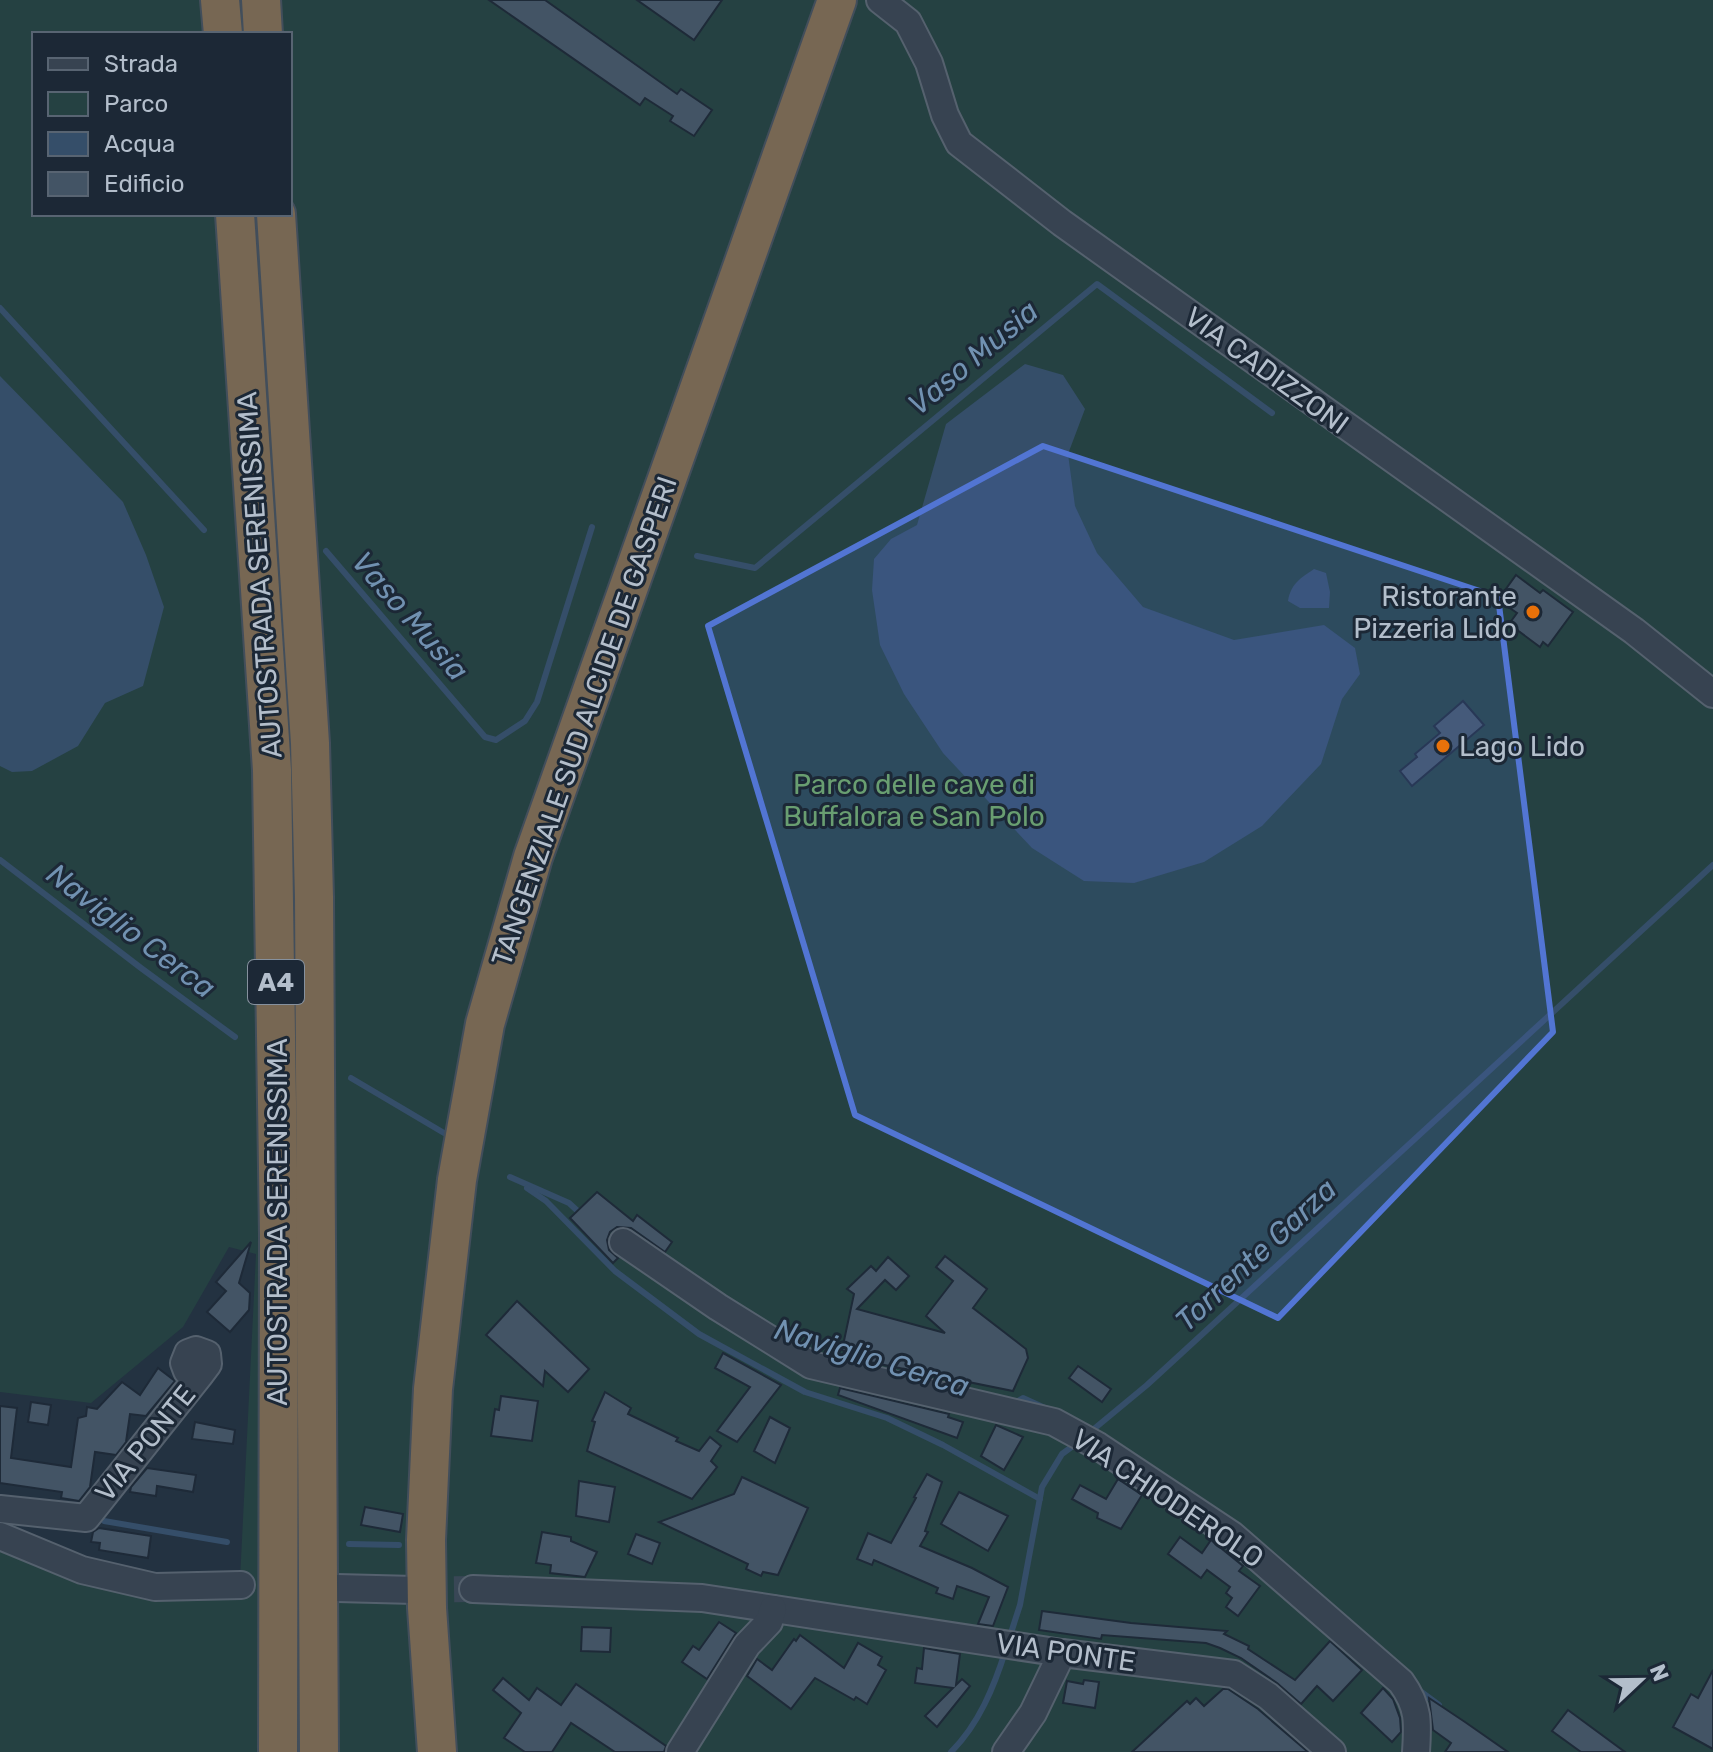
<svg xmlns="http://www.w3.org/2000/svg" width="1713" height="1752" viewBox="0 0 1713 1752" font-family="Rubik,sans-serif">
	<rect width="100%" height="100%" fill="#233241"/>
	<path fill="#254142" fill-rule="evenodd" d="M0,0H1713V1752H0V1527L82,1565L240,1580L256,1254L229,1247L183,1327L91,1403L0,1392ZM34,34H290V214H34Z"/>
	<g fill="#354e69">
		<polygon points="1025,364 1063,375 1085,409 1068,454 1075,506 1097,553 1143,607 1234,640 1324,625 1355,648 1360,674 1342,699 1321,764 1262,826 1204,862 1134,883 1084,881 1032,848 943,753 904,694 880,645 872,590 874,559 891,539 917,525 946,424"/>
		<polygon points="0,376 123,502 146,555 164,607 143,686 105,703 78,746 32,771 12,772 0,766"/>
		<path d="M1314,569L1326,573L1330,592L1329,608H1300L1288,601C1291,583 1301,578 1314,569Z"/>
	</g>
	<g fill="none" stroke-linecap="round" stroke-linejoin="round">
		<g stroke="#354e69" stroke-width="6">
			<polyline points="0,308 204,530"/>
			<polyline points="326,551 485,737 496,740 525,721 537,702 592,527"/>
			<polyline points="697,556 755,568 1097,284 1272,413"/>
			<polyline points="0,860 141,968 235,1037"/>
			<polyline points="351,1078 444,1133"/>
			<polyline points="510,1177 569,1203 582,1215"/>
			<polyline points="527,1188 546,1201 615,1271 699,1334 805,1392 887,1418 943,1445 1040,1499"/>
			<polyline points="1015,1403 1023,1398 1045,1408"/>
			<polyline points="1089,1433 1147,1385 1713,865"/>
			<polyline points="104,1521 227,1542"/>
			<polyline points="349,1544 399,1545"/>
			<polyline points="1009,1639 1020,1605 1042,1487 1062,1454 1077,1443"/>
			<polyline points="1416,1688 1439,1705"/>
			<path d="M951,1752C979,1724 994,1687 1006,1649"/>
		</g>
	</g>
	<g fill="#435465" stroke="#1e2a38" stroke-width="2">
		<polygon points="489,0 545,0 677,94 681,89 712,110 694,136 670,121 673,116 645,98 640,105"/>
		<polygon points="637,0 722,0 694,40"/>
		<polygon points="1516,575 1540,593 1543,590 1573,612 1548,646 1543,642 1540,647 1509,624 1517,613 1498,600"/>
		<polygon points="1463,701 1484,725 1412,786 1400,771 1417,757 1415,754 1440,733 1434,726"/>
		<polygon points="597,1192 633,1221 637,1215 672,1242 665,1252 631,1228 617,1227 610,1232 607,1240 609,1250 618,1258 613,1263 570,1218"/>
		<polygon points="251,1242 239,1283 250,1293 249,1310 230,1332 207,1312 226,1291 216,1282"/>
		<polygon points="945,1256 987,1289 973,1308 1026,1349 1028,1358 1013,1391 850,1358 852,1355 842,1350 854,1294 847,1289 871,1266 876,1271 888,1257 909,1276 896,1290 885,1280 857,1309 945,1333 926,1316 953,1281 936,1267"/>
		<polygon points="517,1301 589,1369 568,1392 545,1371 543,1386 486,1335"/>
		<polygon points="723,1353 781,1385 737,1442 717,1431 750,1387 715,1368"/>
		<polygon points="1078,1366 1111,1389 1102,1402 1069,1378"/>
		<polygon points="158,1368 175,1381 146,1416 130,1414 126,1442 116,1455 95,1452 90,1487 79,1501 61,1498 62,1492 0,1483 0,1406 17,1408 11,1458 71,1467 78,1418 86,1416 87,1407 97,1409 122,1382 140,1395"/>
		<polygon points="840,1388 949,1414 948,1417 963,1422 957,1438 838,1395"/>
		<polygon points="605,1392 631,1408 628,1414 678,1438 676,1441 699,1451 710,1437 721,1446 711,1461 717,1467 692,1499 587,1451 595,1422 592,1421"/>
		<polygon points="501,1396 538,1401 532,1441 491,1436 495,1409 499,1410"/>
		<polygon points="31,1402 51,1405 48,1425 28,1422"/>
		<polygon points="770,1417 790,1428 775,1463 754,1451"/>
		<polygon points="195,1422 235,1430 233,1444 192,1439"/>
		<polygon points="996,1425 1023,1437 1004,1470 981,1456"/>
		<polygon points="147,1468 196,1475 193,1492 157,1486 156,1496 130,1492 131,1487"/>
		<polygon points="927,1474 942,1482 925,1531 928,1532 920,1546 972,1568 1008,1587 993,1626 978,1624 989,1597 957,1586 953,1599 936,1593 938,1588 929,1584 874,1560 872,1565 857,1559 868,1533 891,1543 916,1498 914,1497"/>
		<polygon points="742,1477 808,1508 778,1575 763,1572 761,1576 746,1569 748,1564 659,1522 734,1494"/>
		<polygon points="1118,1479 1142,1495 1121,1529 1097,1518 1098,1513 1072,1499 1080,1485 1106,1499"/>
		<polygon points="579,1481 615,1487 609,1522 576,1516"/>
		<polygon points="959,1492 1008,1516 988,1551 941,1524"/>
		<polygon points="365,1507 403,1514 400,1532 361,1525"/>
		<polygon points="99,1528 151,1536 148,1558 99,1550 100,1543 91,1542 93,1532"/>
		<polygon points="542,1532 571,1537 571,1541 597,1552 585,1577 550,1573 551,1565 536,1563"/>
		<polygon points="636,1534 660,1543 652,1564 628,1554"/>
		<polygon points="1180,1537 1202,1553 1211,1540 1243,1566 1239,1571 1260,1586 1238,1616 1226,1607 1232,1598 1226,1593 1230,1587 1207,1570 1201,1578 1168,1554"/>
		<polygon points="1042,1611 1131,1623 1227,1631 1224,1634 1249,1646 1248,1649 1295,1680 1330,1641 1362,1670 1333,1701 1317,1686 1301,1704 1277,1683 1241,1658 1220,1648 1206,1643 1102,1635 1101,1639 1039,1630"/>
		<polygon points="719,1622 736,1633 707,1679 682,1662 693,1646 699,1650"/>
		<polygon points="582,1627 611,1628 610,1652 581,1651"/>
		<polygon points="800,1635 844,1668 858,1643 882,1657 878,1665 886,1670 867,1704 856,1697 854,1700 815,1678 791,1709 747,1676 757,1659 772,1670 794,1639 796,1641"/>
		<polygon points="924,1648 960,1654 956,1685 962,1679 970,1686 937,1727 925,1716 953,1688 915,1683 917,1668 922,1669"/>
		<polygon points="1713,1670 1713,1749 1673,1727 1691,1694 1698,1698"/>
		<polygon points="503,1678 529,1700 537,1688 561,1705 576,1684 666,1746 664,1752 615,1752 571,1723 552,1752 525,1752 504,1738 521,1713 493,1690"/>
		<polygon points="1084,1680 1099,1682 1095,1708 1063,1703 1067,1681 1083,1684"/>
		<polygon points="1383,1688 1393,1699 1400,1718 1401,1732 1392,1742 1361,1713"/>
		<polygon points="1223,1689 1228,1689 1258,1709 1308,1752 1132,1752 1187,1701 1190,1704 1196,1698 1204,1706"/>
		<polygon points="1429,1698 1465,1722 1508,1752 1445,1752 1451,1743 1433,1730"/>
		<polygon points="1568,1710 1625,1752 1581,1752 1552,1731"/>
	</g>
	<g fill="none" stroke-linecap="round" stroke-linejoin="round">
		<polyline stroke="#394756" stroke-width="26" stroke-dasharray="26 13" stroke-linecap="butt" points="415,1590 473,1589"/>
		<defs>
			<g id="minor">
				<polyline points="880,0 908,22 929,63 945,115 959,143 1062,223 1634,631 1713,694"/>
				<path d="M623,1242L718,1307L811,1365L1054,1422L1098,1446L1232,1535L1401,1682C1419,1707 1418,1722 1416,1752"/>
				<polyline points="0,1509 86,1518 199,1376 208,1364 207,1354 196,1350 188,1353 184,1363 187,1371 199,1376"/>
				<polyline points="0,1536 82,1570 155,1587 241,1585"/>
				<polyline points="337,1588 415,1590"/>
				<polyline points="473,1589 702,1598 1062,1653 1234,1674 1268,1696 1332,1752"/>
				<polyline points="680,1752 747,1645 769,1622 773,1609"/>
				<polyline points="1006,1752 1033,1713 1062,1653"/>
			</g>
			<g id="highway">
				<polyline points="220,0 223,34"/>
				<polyline points="261,0 263,34"/>
				<polyline points="235,214 272,770 279,1235 278,1752"/>
				<polyline points="276,214 310,743 314,897 319,1752"/>
				<polyline points="437,1752 427,1608 426,1540 433,1389 457,1180 485,1024 533,857 837,0"/>
			</g>
		</defs>
		<use href="#minor" stroke="#55616e" stroke-width="30"/>
		<use href="#highway" stroke="#424e5b" stroke-width="42"/>
		<use href="#minor" stroke="#374351" stroke-width="26"/>
		<use href="#highway" stroke="#776753" stroke-width="38"/>
	</g>
	<path fill="#5275d3" fill-opacity="0.2" stroke="#5275d3" stroke-width="6" stroke-linejoin="round" d="M1043,446L1498,597L1553,1032L1278,1318L855,1115L708,626Z"/>
	<g fill="#e8710a" stroke="#1c2836" stroke-width="3">
		<circle cx="1533" cy="612" r="8"/>
		<circle cx="1443" cy="746" r="8"/>
	</g>
	<g text-anchor="middle" stroke-width="6" stroke-linejoin="round" paint-order="stroke">
		<rect fill="#1c2836" stroke="#86919e" stroke-width="2" x="248" y="960" width="56" height="44" rx="6"/>
		<g font-size="26" font-weight="bold" fill="#b3becb">
			<text x="276" y="991">A4</text>
		</g>
		<g font-size="28" fill="#b3becb" stroke="#1c2836">
			<text transform="translate(1267 370) rotate(36)" y="10">VIA CADIZZONI</text>
			<text transform="translate(259 575) rotate(-94)" y="10">AUTOSTRADA SERENISSIMA</text>
			<text transform="translate(584 721) rotate(-71)" y="10">TANGENZIALE SUD ALCIDE DE GASPERI</text>
			<text transform="translate(277 1222) rotate(-90)" y="10">AUTOSTRADA SERENISSIMA</text>
			<text transform="translate(145 1443) rotate(-51)" y="10">VIA PONTE</text>
			<text transform="translate(1168 1498) rotate(34)" y="10">VIA CHIODEROLO</text>
			<text transform="translate(1066 1652) rotate(8)" y="10">VIA PONTE</text>
		</g>
		<g font-size="28" fill="#b3becb" stroke="#1c2836" text-anchor="end">
			<text x="1517" y="606">Ristorante<tspan x="1517" dy="32">Pizzeria Lido</tspan></text>
			<text x="1459" y="756" text-anchor="start">Lago Lido</text>
		</g>
		<g font-size="28" fill="#699e71" stroke="#1c2836">
			<text x="914" y="794">Parco delle cave di<tspan x="914" dy="32">Buffalora e San Polo</tspan></text>
		</g>
		<g font-size="30" font-style="italic" fill="#7191b1" stroke="#1c2836">
			<text transform="translate(973 358) rotate(-40)" y="10">Vaso Musia</text>
			<text transform="translate(410 616) rotate(49)" y="10">Vaso Musia</text>
			<text transform="translate(131 931) rotate(37)" y="10">Naviglio Cerca</text>
			<text transform="translate(1256 1255) rotate(-43)" y="10">Torrente Garza</text>
			<text transform="translate(872 1358) rotate(17)" y="10">Naviglio Cerca</text>
		</g>
	</g>
	<rect x="32" y="32" width="260" height="184" fill="#1c2836" stroke="#586472" stroke-width="2"/>
	<rect x="48" y="58" width="40" height="12" fill="#374351" stroke="#586472" stroke-width="2"/>
	<text x="104" y="72" font-size="24" fill="#b3becb">Strada</text>
	<rect x="48" y="92" width="40" height="24" fill="#254142" stroke="#586472" stroke-width="2"/>
	<text x="104" y="112" font-size="24" fill="#b3becb">Parco</text>
	<rect x="48" y="132" width="40" height="24" fill="#354e69" stroke="#586472" stroke-width="2"/>
	<text x="104" y="152" font-size="24" fill="#b3becb">Acqua</text>
	<rect x="48" y="172" width="40" height="24" fill="#435465" stroke="#586472" stroke-width="2"/>
	<text x="104" y="192" font-size="24" fill="#b3becb">Edificio</text>
	<g transform="translate(1641 1680) rotate(68)" stroke="#1c2836" stroke-width="6" paint-order="stroke">
	<path d="M0-6L14 30L0 20L-14 30Z" fill="#b3becb"/>
	<text y="-12" font-size="22" font-weight="bold" text-anchor="middle" fill="#b3becb">N</text>
	</g>
</svg>
